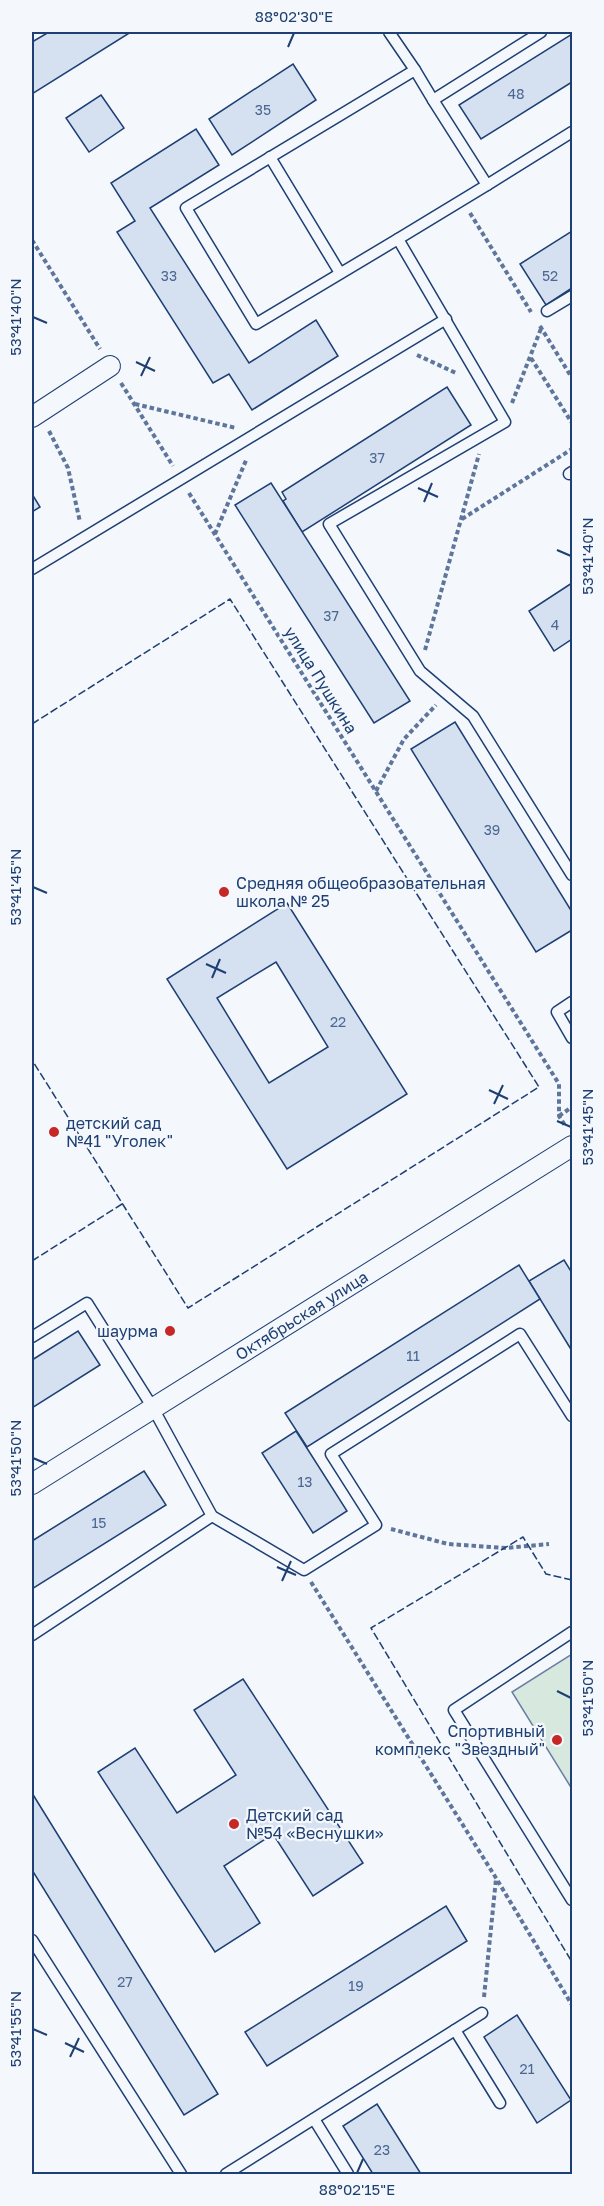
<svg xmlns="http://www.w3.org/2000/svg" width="604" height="2206" viewBox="0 0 604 2206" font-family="'Golos Text',sans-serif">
	<rect width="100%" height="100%" fill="#f4f7fb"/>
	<polygon fill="#d7e8df" stroke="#687fa3" stroke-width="1.5" points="572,1654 572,1789 512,1692"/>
	<g fill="#d5e0f0" stroke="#1d3f73" stroke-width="1.5" fill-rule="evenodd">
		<polygon points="49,32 131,32 32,94 32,42"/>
		<polygon points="572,34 572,82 481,139 459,105"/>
		<polygon points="293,64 316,100 232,155 209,119"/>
		<polygon points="101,95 124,128 89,152 66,118"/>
		<polygon points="196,129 219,165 150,208 249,363 316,320 338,356 252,410 229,374 213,383 117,232 135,221 111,183"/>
		<polygon points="572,231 572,288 546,305 520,264"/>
		<polygon points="447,387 471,425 302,532 283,501 286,499 282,492"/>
		<polygon points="271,483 410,701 374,723 235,505"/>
		<polygon points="32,494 40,507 32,512"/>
		<polygon points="572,583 572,639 554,651 529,611"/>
		<polygon points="455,722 572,912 572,930 536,952 411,749"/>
		<path d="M287,903L407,1094L287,1169L167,979ZM276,962L328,1047L269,1083L217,998Z"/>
		<polygon points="564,1260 572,1273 572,1351 529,1281"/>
		<polygon points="519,1265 540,1299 307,1447 285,1413"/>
		<polygon points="78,1331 100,1365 32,1408 32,1360"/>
		<polygon points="296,1431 347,1511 313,1533 262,1453"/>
		<polygon points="144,1471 166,1505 32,1589 32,1541"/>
		<polygon points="243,1679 363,1863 313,1896 273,1834 224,1866 260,1923 215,1952 98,1772 135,1748 177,1813 236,1775 194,1710"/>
		<polygon points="32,1793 218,2094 184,2115 32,1870"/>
		<polygon points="446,1906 467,1941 267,2066 245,2032"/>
		<polygon points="517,2015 571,2100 537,2123 484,2037"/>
		<polygon points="377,2104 421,2174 373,2174 343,2126"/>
	</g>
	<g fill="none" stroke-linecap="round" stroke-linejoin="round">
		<defs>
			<g id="lane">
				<polyline points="389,32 415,70"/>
				<polyline points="541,32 433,100 487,185 572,132"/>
				<polyline points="270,157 340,273"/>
				<polyline points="487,185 398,239 505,422 329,524 420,671 473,716 572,875"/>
				<polyline points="398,239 256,324 186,208 415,70 433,100"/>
				<polyline points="547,311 572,296"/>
				<polyline points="569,474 572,472"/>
				<polyline points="32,569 446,319"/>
				<polyline points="572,1002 557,1012 572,1038"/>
				<polyline points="32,1337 87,1303 153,1408 212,1516 304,1570 376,1525 331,1454 520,1334 572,1416"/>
				<polyline points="572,1632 454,1710 572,1900"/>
				<polyline points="32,1635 212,1516"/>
				<polyline points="32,1940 181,2174"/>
				<polyline points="455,2030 500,2103"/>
				<polyline points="314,2119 348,2174"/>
				<polyline points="226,2174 482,2013"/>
			</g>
			<g id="street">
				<polyline points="32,417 110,366"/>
				<path id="s1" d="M32,1484L572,1146"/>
			</g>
		</defs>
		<use href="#lane" stroke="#1d3f73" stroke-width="13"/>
		<use href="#street" stroke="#1d3f73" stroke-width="22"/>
		<g stroke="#5e769c" stroke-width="4" stroke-dasharray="4.5 3" stroke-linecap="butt">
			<polyline points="470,213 531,312"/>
			<polyline points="32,240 100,349"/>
			<polyline points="540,326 572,378"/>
			<polyline points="417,355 456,373"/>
			<polyline points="531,358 572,423"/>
			<polyline points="121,383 173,466"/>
			<polyline points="512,403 542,326"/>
			<polyline points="135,404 236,428"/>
			<polyline points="49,431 68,468 80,522"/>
			<polyline points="189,493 559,1084 559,1116 566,1127"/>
			<polyline points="462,519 572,449"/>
			<polyline points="215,534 247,458"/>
			<polyline points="425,650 479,454"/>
			<polyline points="376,791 404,739 436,705"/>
			<polyline points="559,1116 572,1107"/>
			<polyline points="391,1529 448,1544 506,1548 549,1544"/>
			<polyline points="311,1582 496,1878 572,2005"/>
			<polyline points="484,1997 496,1879"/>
		</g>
		<use href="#lane" stroke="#f4f7fb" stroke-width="10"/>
		<use href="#street" stroke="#f4f7fb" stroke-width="20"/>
		<g stroke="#1d3f73" stroke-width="1.5" stroke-dasharray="8 3" stroke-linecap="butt">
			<polyline points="32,724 230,599 539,1087 188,1308 32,1060"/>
			<polyline points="32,1261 122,1204 121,1202"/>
			<polyline points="572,1580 546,1574 523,1537 371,1628 572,1962"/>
		</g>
	</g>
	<path fill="none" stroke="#1d3f73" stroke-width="2" d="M288,47L294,33M33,317L47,323M136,362L155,371M141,376L150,357M418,488L438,497M424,502L432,483M557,550L571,556M33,887L47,893M206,964L226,973M212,978L220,959M489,1090L508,1099M494,1104L503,1085M557,1121L571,1127M33,1458L47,1464M277,1567L296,1575M282,1581L291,1561M557,1691L571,1698M33,2029L47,2035M65,2043L84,2052M70,2057L79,2038M357,2173L363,2159"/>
	<g fill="#c62828" stroke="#f4f7fb" stroke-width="2">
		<circle cx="224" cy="892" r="6"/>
		<circle cx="54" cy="1132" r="6"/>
		<circle cx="170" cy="1331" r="6"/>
		<circle cx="557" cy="1740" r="6"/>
		<circle cx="234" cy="1824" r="6"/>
	</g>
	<g text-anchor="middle" stroke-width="4.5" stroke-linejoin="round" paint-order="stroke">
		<g font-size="14" fill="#4b6792">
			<text x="516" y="99">48</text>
			<text x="263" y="115">35</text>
			<text x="169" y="281">33</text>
			<text x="550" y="281">52</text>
			<text x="377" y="463">37</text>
			<text x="331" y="621">37</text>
			<text x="555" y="630">4</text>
			<text x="492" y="835">39</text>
			<text x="338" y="1027">22</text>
			<text x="413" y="1361">11</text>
			<text x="305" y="1487">13</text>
			<text x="99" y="1528">15</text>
			<text x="125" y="1987">27</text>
			<text x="356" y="1991">19</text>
			<text x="527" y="2074">21</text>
			<text x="382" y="2155">23</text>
		</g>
		<g font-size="16" fill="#1d3f73" stroke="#f4f7fb">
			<text transform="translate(321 680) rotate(58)" y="6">улица Пушкина</text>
			<text dy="6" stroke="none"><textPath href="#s1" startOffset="318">Октябрьская улица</textPath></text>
		</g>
		<g font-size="16" fill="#1d3f73" stroke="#f4f7fb" text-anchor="start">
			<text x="236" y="889">Средняя общеобразовательная<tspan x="236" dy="18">школа № 25</tspan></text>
			<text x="66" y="1129">детский сад<tspan x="66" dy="18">№41 "Уголек"</tspan></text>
			<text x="158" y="1337" text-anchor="end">шаурма</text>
			<text x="545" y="1737" text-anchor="end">Спортивный<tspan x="545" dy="18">комплекс "Звездный"</tspan></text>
			<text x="246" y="1821">Детский сад<tspan x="246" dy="18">№54 «Веснушки»</tspan></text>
		</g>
	</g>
	<rect width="604" height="2206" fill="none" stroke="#f4f7fb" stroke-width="66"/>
	<rect x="33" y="33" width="538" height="2140" fill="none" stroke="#1d3f73" stroke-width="2"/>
	<g font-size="15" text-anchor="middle" fill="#1d3f73">
		<text x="294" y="22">88°02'30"E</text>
		<text transform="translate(16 317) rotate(-90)" y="5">53°41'40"N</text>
		<text transform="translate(588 556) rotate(-90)" y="5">53°41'40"N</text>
		<text transform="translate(16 887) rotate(-90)" y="5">53°41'45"N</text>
		<text transform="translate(588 1127) rotate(-90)" y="5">53°41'45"N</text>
		<text transform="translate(16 1458) rotate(-90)" y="5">53°41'50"N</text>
		<text transform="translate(588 1698) rotate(-90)" y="5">53°41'50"N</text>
		<text transform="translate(16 2029) rotate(-90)" y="5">53°41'55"N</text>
		<text x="357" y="2195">88°02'15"E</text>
	</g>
</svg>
